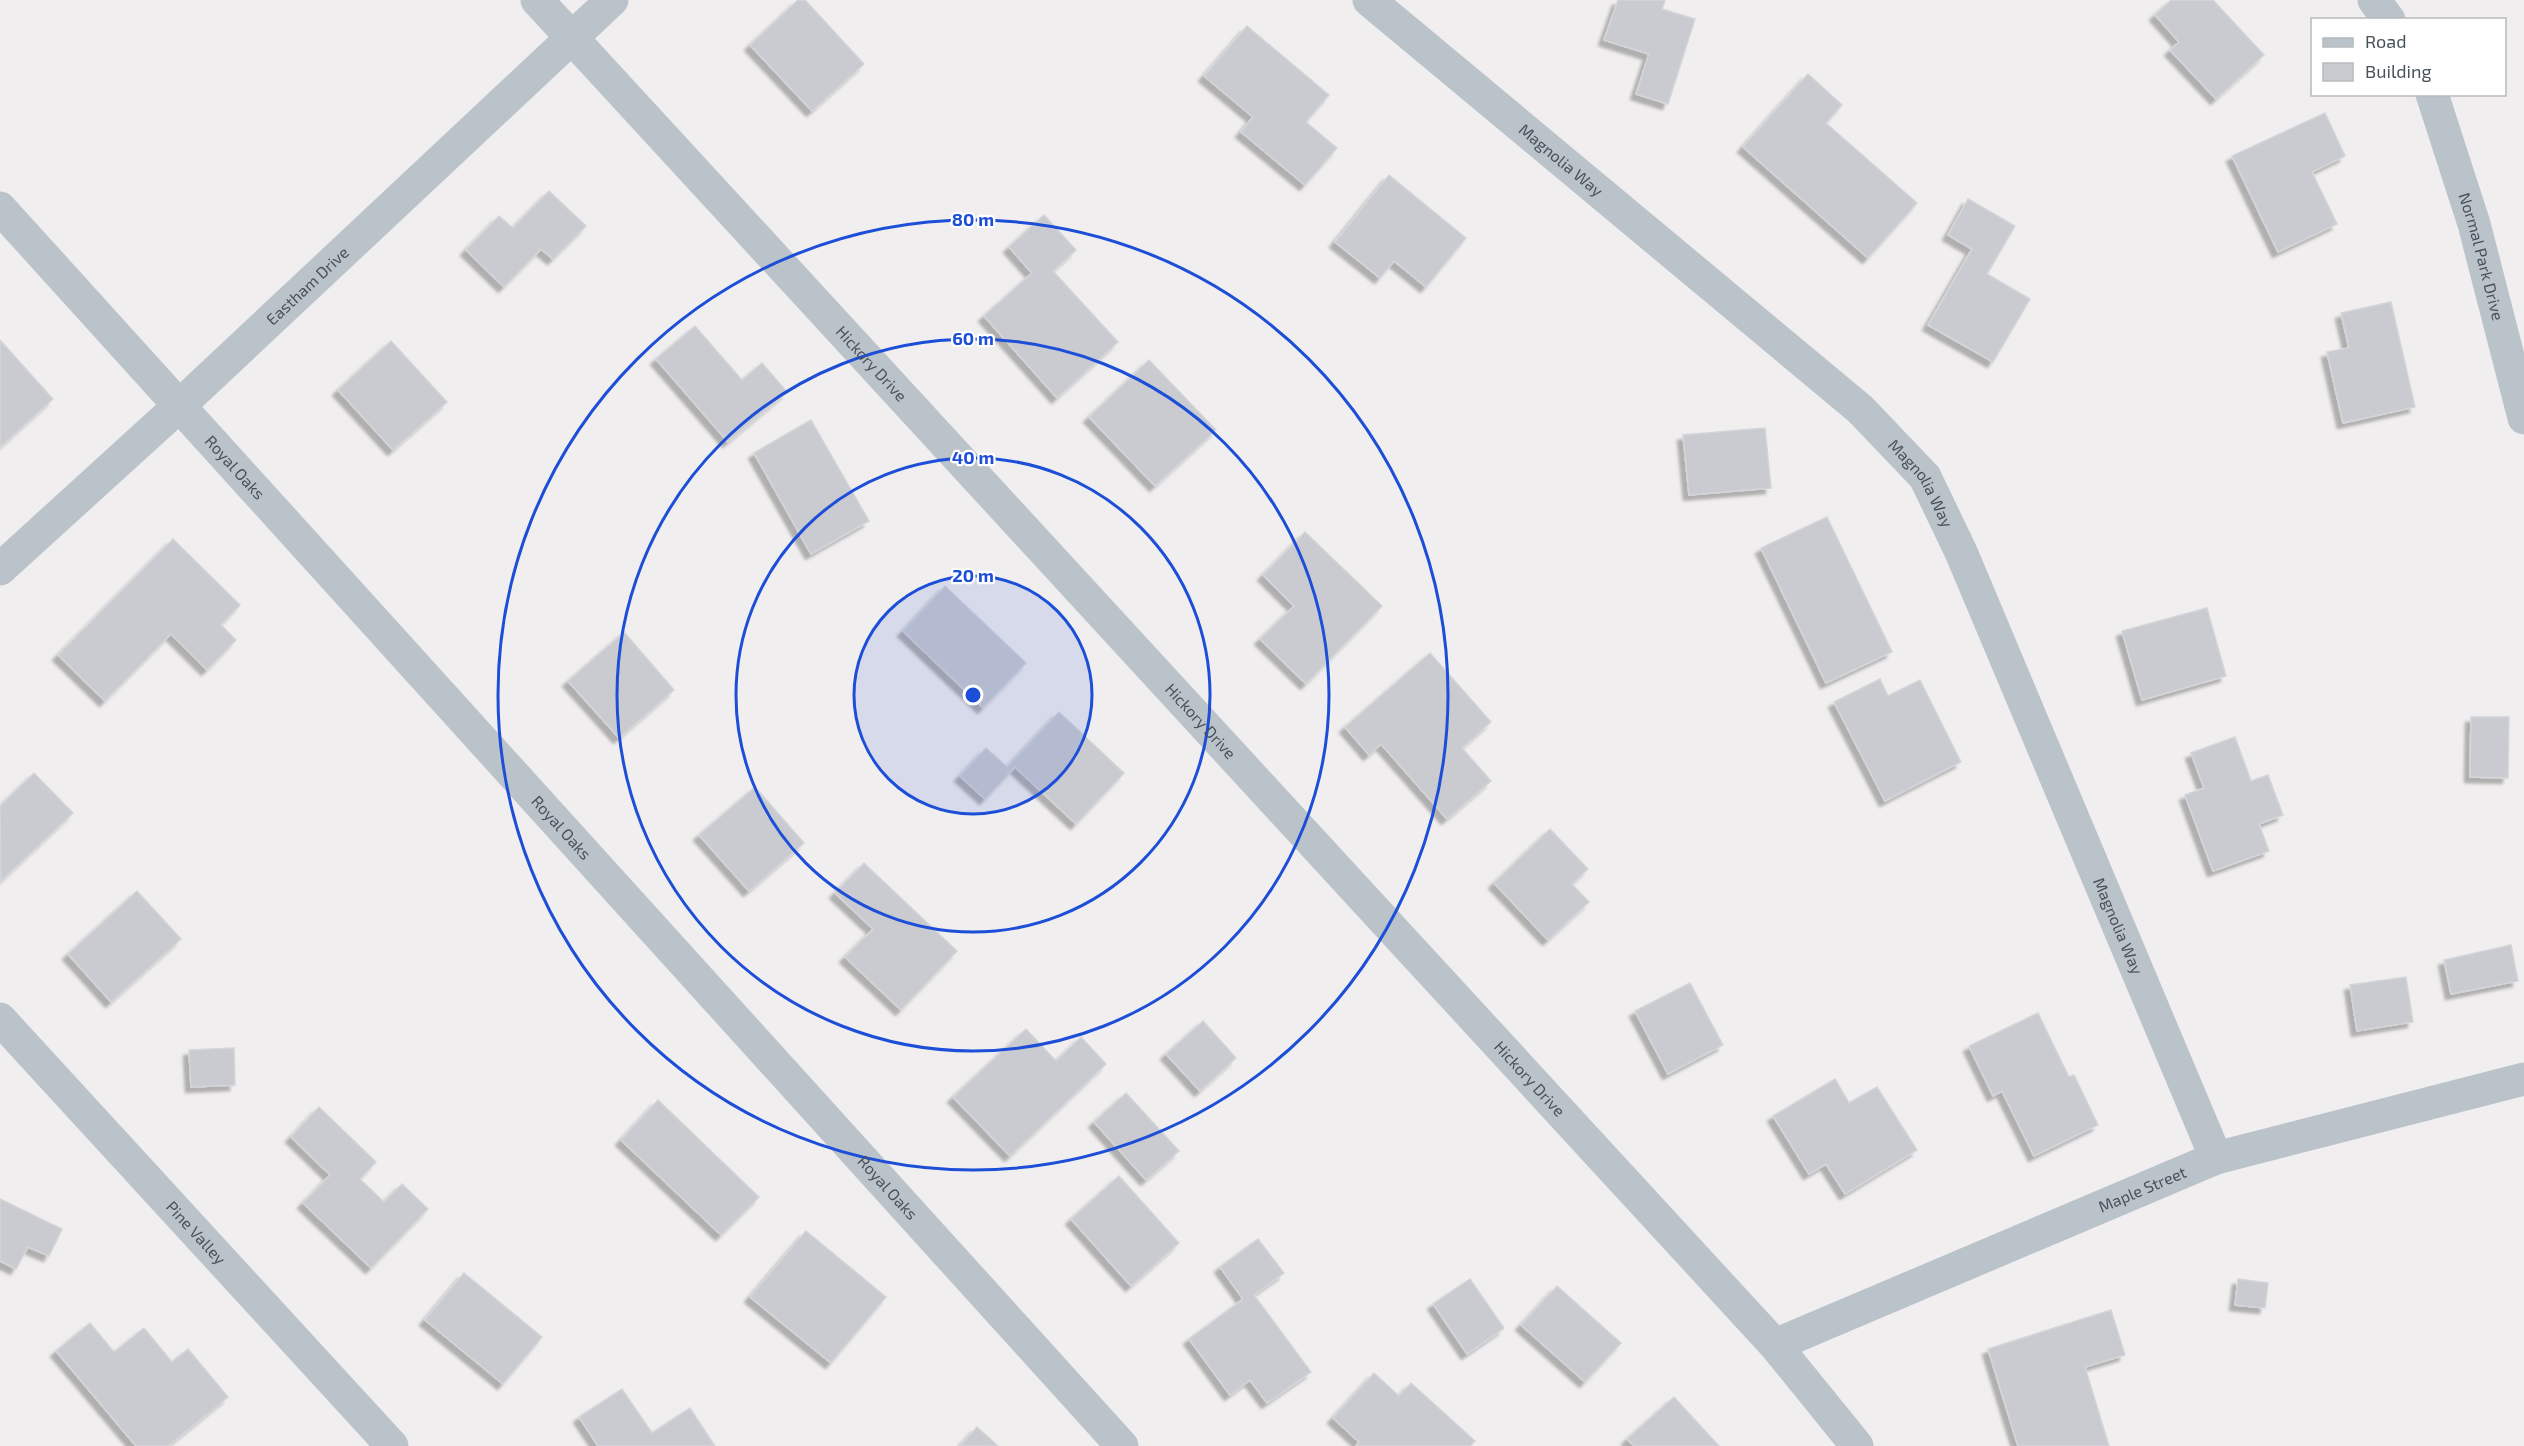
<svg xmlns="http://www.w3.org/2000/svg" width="2524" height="1446" viewBox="0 0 2524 1446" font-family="'Exo 2',sans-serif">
	<defs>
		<filter id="shadow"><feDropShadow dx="-5.5" dy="5.5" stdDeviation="1.5" flood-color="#0004"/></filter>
	</defs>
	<rect width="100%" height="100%" fill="#f0eeee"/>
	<g fill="#c9cbd0" stroke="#d3d5d9" stroke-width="1.5" filter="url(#shadow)">
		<polygon points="798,0 805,0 864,64 812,111 750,45"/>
		<polygon points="1618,0 1665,0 1662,9 1695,19 1668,104 1636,94 1649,54 1604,40"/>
		<polygon points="2171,0 2213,0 2264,55 2216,99 2170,50 2179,42 2155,15"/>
		<polygon points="1247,26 1329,95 1306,122 1337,148 1305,185 1241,132 1253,117 1204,76"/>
		<polygon points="1808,74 1842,105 1826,123 1917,203 1868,258 1743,147"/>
		<polygon points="2325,113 2345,156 2312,172 2337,224 2278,252 2232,156"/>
		<polygon points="1389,175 1466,238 1426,287 1394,261 1380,278 1335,242"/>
		<polygon points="549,191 586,226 553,259 541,249 504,287 466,250 499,216 513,228"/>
		<polygon points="1968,199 2015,226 1987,274 2030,299 1993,362 1928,325 1972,249 1948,235"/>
		<polygon points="1044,215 1076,250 1053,271 1118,342 1057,398 984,316 1032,273 1009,247"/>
		<polygon points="2391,302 2415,407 2343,423 2327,352 2349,348 2341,313"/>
		<polygon points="695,326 742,380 762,363 787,392 728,442 656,359"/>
		<polygon points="0,340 53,399 0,447"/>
		<polygon points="391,341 447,402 393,450 338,390"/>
		<polygon points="1149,360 1216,430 1155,486 1089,417"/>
		<polygon points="811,420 869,521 811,554 754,453"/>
		<polygon points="1765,428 1771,488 1689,495 1683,435"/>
		<polygon points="1827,517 1892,652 1826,683 1761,548"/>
		<polygon points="1305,532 1382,606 1306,684 1260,639 1294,606 1263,575"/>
		<polygon points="173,539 240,605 221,625 236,640 207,670 171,634 105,701 58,655"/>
		<polygon points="945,586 1026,663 983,708 903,631"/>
		<polygon points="2207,608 2226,676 2142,700 2122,631"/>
		<polygon points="624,632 674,690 619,738 568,681"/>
		<polygon points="1430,653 1491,722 1462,748 1491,781 1447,819 1381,744 1369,755 1345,727"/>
		<polygon points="1880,679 1888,696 1920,680 1961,762 1885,801 1834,702"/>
		<polygon points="1059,712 1124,773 1076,824 1015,767 985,799 960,776 986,748 1007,767"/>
		<polygon points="2471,717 2509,717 2508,778 2470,777"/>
		<polygon points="2235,737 2251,781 2268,775 2283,815 2259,824 2269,851 2213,871 2185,795 2204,788 2191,753"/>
		<polygon points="34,773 73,813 1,881 0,806"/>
		<polygon points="755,787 804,843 749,891 699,835"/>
		<polygon points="1550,829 1588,869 1572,884 1589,902 1548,940 1494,883"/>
		<polygon points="864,863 957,951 901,1010 845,957 873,929 835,893"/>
		<polygon points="137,891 181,939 111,1002 68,954"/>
		<polygon points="2511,945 2518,981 2451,994 2444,960"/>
		<polygon points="2406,977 2413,1022 2357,1031 2350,985"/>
		<polygon points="1690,983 1723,1045 1668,1074 1635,1011"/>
		<polygon points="2038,1013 2069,1077 2074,1075 2098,1125 2034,1156 2002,1091 1993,1096 1969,1046"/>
		<polygon points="1203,1021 1236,1058 1200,1091 1166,1054"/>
		<polygon points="1026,1029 1056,1061 1081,1037 1106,1064 1010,1156 953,1097"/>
		<polygon points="234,1048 235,1085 191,1087 189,1050"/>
		<polygon points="1835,1079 1849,1103 1877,1087 1917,1150 1845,1194 1826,1164 1809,1174 1773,1116"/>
		<polygon points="1126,1093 1179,1151 1146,1180 1094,1122"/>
		<polygon points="658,1100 759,1197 721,1235 621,1140"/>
		<polygon points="319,1107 376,1162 360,1179 384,1202 402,1184 428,1209 371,1268 303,1203 330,1175 291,1137"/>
		<polygon points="1119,1176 1179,1243 1131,1286 1071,1219"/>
		<polygon points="0,1199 62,1229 49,1256 28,1247 16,1269 0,1261"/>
		<polygon points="806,1231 886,1297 831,1363 750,1297"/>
		<polygon points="1258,1239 1284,1273 1254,1295 1311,1372 1267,1403 1250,1380 1230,1395 1189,1339 1243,1299 1220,1267"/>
		<polygon points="464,1273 542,1337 503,1384 425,1320"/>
		<polygon points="1470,1279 1504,1328 1467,1354 1433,1304"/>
		<polygon points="2238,1279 2268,1283 2265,1308 2235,1305"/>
		<polygon points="1557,1286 1621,1343 1585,1382 1521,1325"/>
		<polygon points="2111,1310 2125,1355 2085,1367 2109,1446 2018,1446 1988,1349"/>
		<polygon points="90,1323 114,1352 144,1328 172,1362 188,1349 228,1397 168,1446 136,1446 56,1351"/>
		<polygon points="1374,1373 1399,1396 1411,1383 1475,1441 1470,1446 1356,1446 1359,1442 1333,1418"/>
		<polygon points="622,1389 652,1433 690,1408 715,1446 598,1446 579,1417"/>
		<polygon points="1674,1397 1719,1446 1634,1446 1627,1439"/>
		<polygon points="977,1427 998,1446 960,1446"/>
	</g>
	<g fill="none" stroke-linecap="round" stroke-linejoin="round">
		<g stroke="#bbc3ca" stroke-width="33">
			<path id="s1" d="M537,0L1775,1345L1857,1446"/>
			<path id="s2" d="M1369,0L1860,409L1925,477L1961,552L2216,1158"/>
			<path id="s3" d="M0,208L1122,1446"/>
			<path id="s4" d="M0,1019L392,1446"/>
			<path id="s5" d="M1775,1345L2216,1158L2524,1079"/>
		</g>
		<g stroke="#bbc3ca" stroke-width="33">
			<polyline points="2374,0 2389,20"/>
			<path id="s6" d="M2432,94L2474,224L2524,418"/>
			<path id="s7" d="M0,569L178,407L612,0"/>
		</g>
	</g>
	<circle cx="973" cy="695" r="119" fill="#1d4ed8" fill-opacity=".12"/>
	<g fill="none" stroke="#1d4ed8" stroke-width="3">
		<circle cx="973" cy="695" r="119"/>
		<circle cx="973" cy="695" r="237"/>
		<circle cx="973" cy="695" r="356"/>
		<circle cx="973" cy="695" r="475"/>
	</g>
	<g text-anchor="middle" stroke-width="4.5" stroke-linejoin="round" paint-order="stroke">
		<g font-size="16" fill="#48525a" stroke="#fff">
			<text dy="6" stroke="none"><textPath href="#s2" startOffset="250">Magnolia Way</textPath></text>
			<text dy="6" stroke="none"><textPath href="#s6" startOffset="170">Normal Park Drive</textPath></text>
			<text dy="6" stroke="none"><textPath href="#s7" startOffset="418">Eastham Drive</textPath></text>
			<text dy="6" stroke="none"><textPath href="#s1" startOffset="494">Hickory Drive</textPath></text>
			<text dy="6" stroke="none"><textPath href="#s3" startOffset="350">Royal Oaks</textPath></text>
			<text dy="6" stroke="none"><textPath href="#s2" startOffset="736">Magnolia Way</textPath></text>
			<text dy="6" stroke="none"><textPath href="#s1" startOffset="980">Hickory Drive</textPath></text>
			<text dy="6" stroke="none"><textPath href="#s3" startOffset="836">Royal Oaks</textPath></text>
			<text dy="6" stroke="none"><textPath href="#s2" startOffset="1222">Magnolia Way</textPath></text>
			<text dy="6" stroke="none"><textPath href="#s1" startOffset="1466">Hickory Drive</textPath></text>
			<text dy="6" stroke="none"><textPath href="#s3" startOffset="1322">Royal Oaks</textPath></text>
			<text dy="6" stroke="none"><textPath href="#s5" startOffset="399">Maple Street</textPath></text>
			<text dy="6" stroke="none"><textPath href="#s4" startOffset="290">Pine Valley</textPath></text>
		</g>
	</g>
	<circle cx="973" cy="695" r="9" fill="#1d4ed8" stroke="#fff" stroke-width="3"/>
	<g font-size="18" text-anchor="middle" font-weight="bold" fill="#1d4ed8" stroke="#fff" stroke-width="4.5" stroke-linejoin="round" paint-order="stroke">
		<text x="973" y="226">80 m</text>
		<text x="973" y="345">60 m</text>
		<text x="973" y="464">40 m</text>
		<text x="973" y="582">20 m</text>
	</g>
	<rect x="2311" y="18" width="195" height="78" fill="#ffffff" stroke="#b6babd" stroke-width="1.5"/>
	<rect x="2323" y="38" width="30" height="9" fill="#bbc3ca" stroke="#b6babd" stroke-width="1.5"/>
	<text x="2365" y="48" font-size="18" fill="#48525a">Road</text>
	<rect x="2323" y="63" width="30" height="18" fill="#c9cbd0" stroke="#b6babd" stroke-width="1.5"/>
	<text x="2365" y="78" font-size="18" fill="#48525a">Building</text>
</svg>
